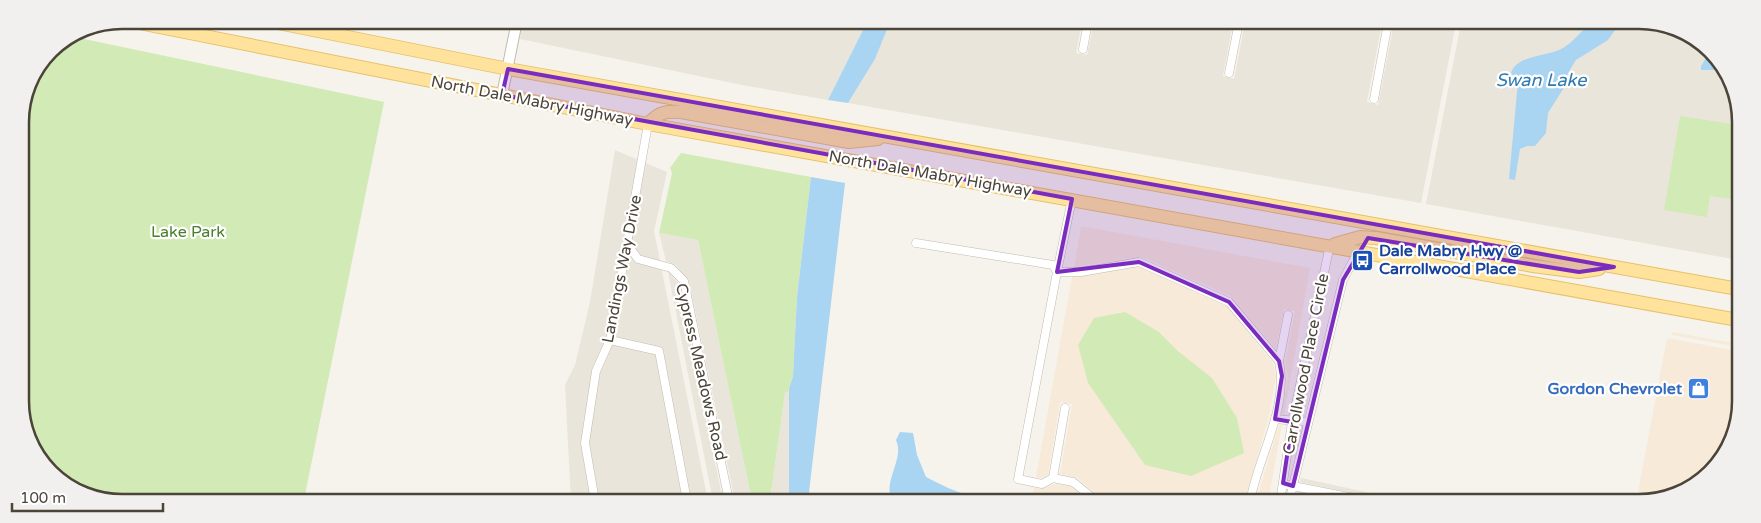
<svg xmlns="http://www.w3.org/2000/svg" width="1761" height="523" viewBox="0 0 1761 523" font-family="'Varela Round',sans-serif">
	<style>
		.residential { fill: #eae5da }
		.commercial { fill: #f7ead8; fill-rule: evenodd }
		.green { fill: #d2eab5 }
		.water { fill: #a9d4f2 }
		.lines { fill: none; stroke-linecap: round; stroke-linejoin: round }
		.minor-casing { stroke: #c2bbae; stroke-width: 9 }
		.tertiary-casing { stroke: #c2bbae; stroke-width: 12 }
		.primary-casing { stroke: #e6c16a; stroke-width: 14 }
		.minor { stroke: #fff; stroke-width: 8 }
		.tertiary { stroke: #fff; stroke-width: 10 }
		.primary { stroke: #ffe39c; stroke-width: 12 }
		.marked { fill: #7b2cbf; fill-opacity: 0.2; stroke: #7b2cbf; stroke-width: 4; stroke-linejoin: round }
		.labels { text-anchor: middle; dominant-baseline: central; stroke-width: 4.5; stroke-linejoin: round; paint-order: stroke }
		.street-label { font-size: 16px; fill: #4b4439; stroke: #fff }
		.park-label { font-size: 16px; fill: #4a7f2a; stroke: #fff }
		.transit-label { font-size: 16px; font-weight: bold; fill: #164399; stroke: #fff; text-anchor: start }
		.shop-label { font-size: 16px; font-weight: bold; fill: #366cbe; stroke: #fff; text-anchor: end }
		.water-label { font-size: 18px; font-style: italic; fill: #2e7ab2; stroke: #fff }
		.rim { fill: none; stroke: #4b4439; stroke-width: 2.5 }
	</style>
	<rect width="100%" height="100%" fill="#f6f3ec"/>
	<g class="residential">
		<polygon points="523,21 867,22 828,100 742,85 520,39"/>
		<polygon points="890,22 1082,22 1076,53 1087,55 1094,22 1233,22 1223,76 1234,79 1245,22 1382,23 1367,102 1378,105 1394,23 1456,23 1421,203 848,103 875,59"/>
		<polygon points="1461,23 1665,23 1716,54 1739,102 1738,260 1426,204"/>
		<polygon points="615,150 667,172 654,231 708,501 571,501 565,385 575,365 590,302"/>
		<polygon points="659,233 698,240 752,501 735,501 689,281 676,265 666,261"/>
		<polygon points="668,272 678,283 723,501 713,501"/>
		<polygon points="789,389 789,501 770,501 785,391 788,392"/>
		<polygon points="1301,478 1413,502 1295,502 1298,492 1345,502 1347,492 1300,482"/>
	</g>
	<g class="commercial">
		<polygon points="1081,226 1310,268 1284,415 1282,414 1288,377 1285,361 1295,311 1284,309 1276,349 1232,297 1142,257 1074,267"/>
		<path d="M1139,267L1226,306L1273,363L1276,376L1269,417L1244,502H1107L1077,478L1060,474L1072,404L1060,402L1048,475L1041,478L1036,477L1072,277ZM1094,318L1159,332L1179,352L1088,383L1078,345Z"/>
		<polygon points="1672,332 1738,344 1738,347 1672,335"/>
		<polygon points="1667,338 1738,351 1738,427 1701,482 1646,503 1636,503"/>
		<polygon points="1279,425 1282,425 1268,502 1256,502"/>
		<polygon points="1055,484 1070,486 1090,502 1059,502 1036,498 1035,502 1031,502 1034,488 1045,488"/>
	</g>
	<g class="green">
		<path d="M70,36L384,102L304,500H96L50,473L22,421L20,115C29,77 36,59 70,36Z"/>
		<polygon points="1680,116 1739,125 1739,200 1710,196 1707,217 1664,210"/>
		<polygon points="681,153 811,177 797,297 793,376 788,392 785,392 770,501 752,501 698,240 659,233 672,173 670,168"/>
		<polygon points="1125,312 1159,332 1179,352 1212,378 1237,418 1244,453 1191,476 1145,465 1088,383 1078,345 1094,318"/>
	</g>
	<g class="water">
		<polygon points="867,22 890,22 875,59 848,103 828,100"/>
		<path d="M1590,23H1620L1608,40L1576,60L1568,73L1565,86L1548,113L1546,133L1535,146H1527L1520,149L1515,180L1509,179L1518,81L1511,73C1517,54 1548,57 1563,48C1573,42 1582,31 1590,23Z"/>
		<polygon points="1710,51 1716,54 1719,65 1715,70 1701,70 1701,66"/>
		<polygon points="811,177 845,183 808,501 789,501 789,389 793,376 797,297"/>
		<path d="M900,432L913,433L917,455L926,477C960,495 979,501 1018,500L1017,501H899L890,494C887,476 904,457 896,440Z"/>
	</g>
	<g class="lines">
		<defs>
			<g id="minor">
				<polyline points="1083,49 1088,22"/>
				<polyline points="1229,73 1239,22"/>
				<polyline points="1374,99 1388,23"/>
				<polyline points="1072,199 1057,272 1081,272 1139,262 1229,302 1279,361 1288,315"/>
				<polyline points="916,243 1053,265 1057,272 1018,479 1042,484 1053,478"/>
				<polyline points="628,245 638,259 671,268 684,281 729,501"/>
				<polyline points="610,340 659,351 687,501"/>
				<polyline points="1065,408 1053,478 1073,482 1098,502"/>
				<polyline points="1275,419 1308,422"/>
				<polyline points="1288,485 1374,502"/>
				<polyline points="595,501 585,443 596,371 610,340 648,124"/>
				<path d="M1250,502C1258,456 1289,409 1279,361"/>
				<polyline points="1280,502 1292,422 1330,245"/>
				<polyline points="1289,502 1343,280 1359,250"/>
			</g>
			<polyline id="tertiary" points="502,95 517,21"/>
			<g id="primary">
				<polyline points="124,20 648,124 1738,320"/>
				<polyline points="263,20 508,69 1738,289"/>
				<path d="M648,124C659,112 665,111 681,112L849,142L878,139"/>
				<polyline points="1335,244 1360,237 1376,238 1533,266 1579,272 1599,269"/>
			</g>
		</defs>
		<use href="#minor" class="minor-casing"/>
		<use href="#tertiary" class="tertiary-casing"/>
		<use href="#primary" class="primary-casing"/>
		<use href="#minor" class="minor"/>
		<use href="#tertiary" class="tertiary"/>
		<use href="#primary" class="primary"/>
	</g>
	<path class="marked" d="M508,69L1614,267L1579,272L1368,238L1343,280L1293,486L1283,483L1292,422L1275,419L1282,376L1279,361L1229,302L1139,262L1057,272L1072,199L502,95Z"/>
	<defs>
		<symbol id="bus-square" viewBox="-11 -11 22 22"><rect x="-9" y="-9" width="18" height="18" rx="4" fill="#1a4fb4" stroke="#fff"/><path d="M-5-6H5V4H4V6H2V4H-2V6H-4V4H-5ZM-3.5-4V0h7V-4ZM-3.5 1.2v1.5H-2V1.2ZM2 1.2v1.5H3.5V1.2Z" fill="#fff"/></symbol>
		<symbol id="shop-square" viewBox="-11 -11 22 22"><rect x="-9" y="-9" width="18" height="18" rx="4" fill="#3f7fe0" stroke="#fff"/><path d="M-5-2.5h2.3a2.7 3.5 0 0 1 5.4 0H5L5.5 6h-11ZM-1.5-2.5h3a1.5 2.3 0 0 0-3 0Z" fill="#fff"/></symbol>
	</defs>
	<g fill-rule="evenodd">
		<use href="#bus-square" x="1350" y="248" width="25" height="25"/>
		<use href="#shop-square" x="1686" y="376" width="25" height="25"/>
	</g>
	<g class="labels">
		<g class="street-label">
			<text transform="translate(532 101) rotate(11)">North Dale Mabry Highway</text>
			<text transform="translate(930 174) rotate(10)">North Dale Mabry Highway</text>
			<text transform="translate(622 269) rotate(-79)">Landings Way Drive</text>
			<text transform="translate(1306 364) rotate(-79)">Carrollwood Place Circle</text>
			<text transform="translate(701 372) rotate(77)">Cypress Meadows Road</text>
		</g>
		<g class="park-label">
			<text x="188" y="232">Lake Park</text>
		</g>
		<g class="transit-label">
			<text x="1379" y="251">Dale Mabry Hwy @<tspan x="1379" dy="18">Carrollwood Place</tspan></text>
		</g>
		<g class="shop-label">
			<text x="1682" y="389">Gordon Chevrolet</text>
		</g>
		<g class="water-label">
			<text x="1541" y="80">Swan Lake</text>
		</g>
	</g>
	<path d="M0 0H1761V523H0ZM122 29H1639A93 93 0 0 1 1732 122V401A93 93 0 0 1 1639 494H122A93 93 0 0 1 29 401V122A93 93 0 0 1 122 29Z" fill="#f1f0ef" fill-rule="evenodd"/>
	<path class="rim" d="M122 29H1639A93 93 0 0 1 1732 122V401A93 93 0 0 1 1639 494H122A93 93 0 0 1 29 401V122A93 93 0 0 1 122 29Z"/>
	<path d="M12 503v8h151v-8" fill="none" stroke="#4b4439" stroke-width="2.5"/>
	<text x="20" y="503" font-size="15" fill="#4b4439" stroke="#ffffff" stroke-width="4" paint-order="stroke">100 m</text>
</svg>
